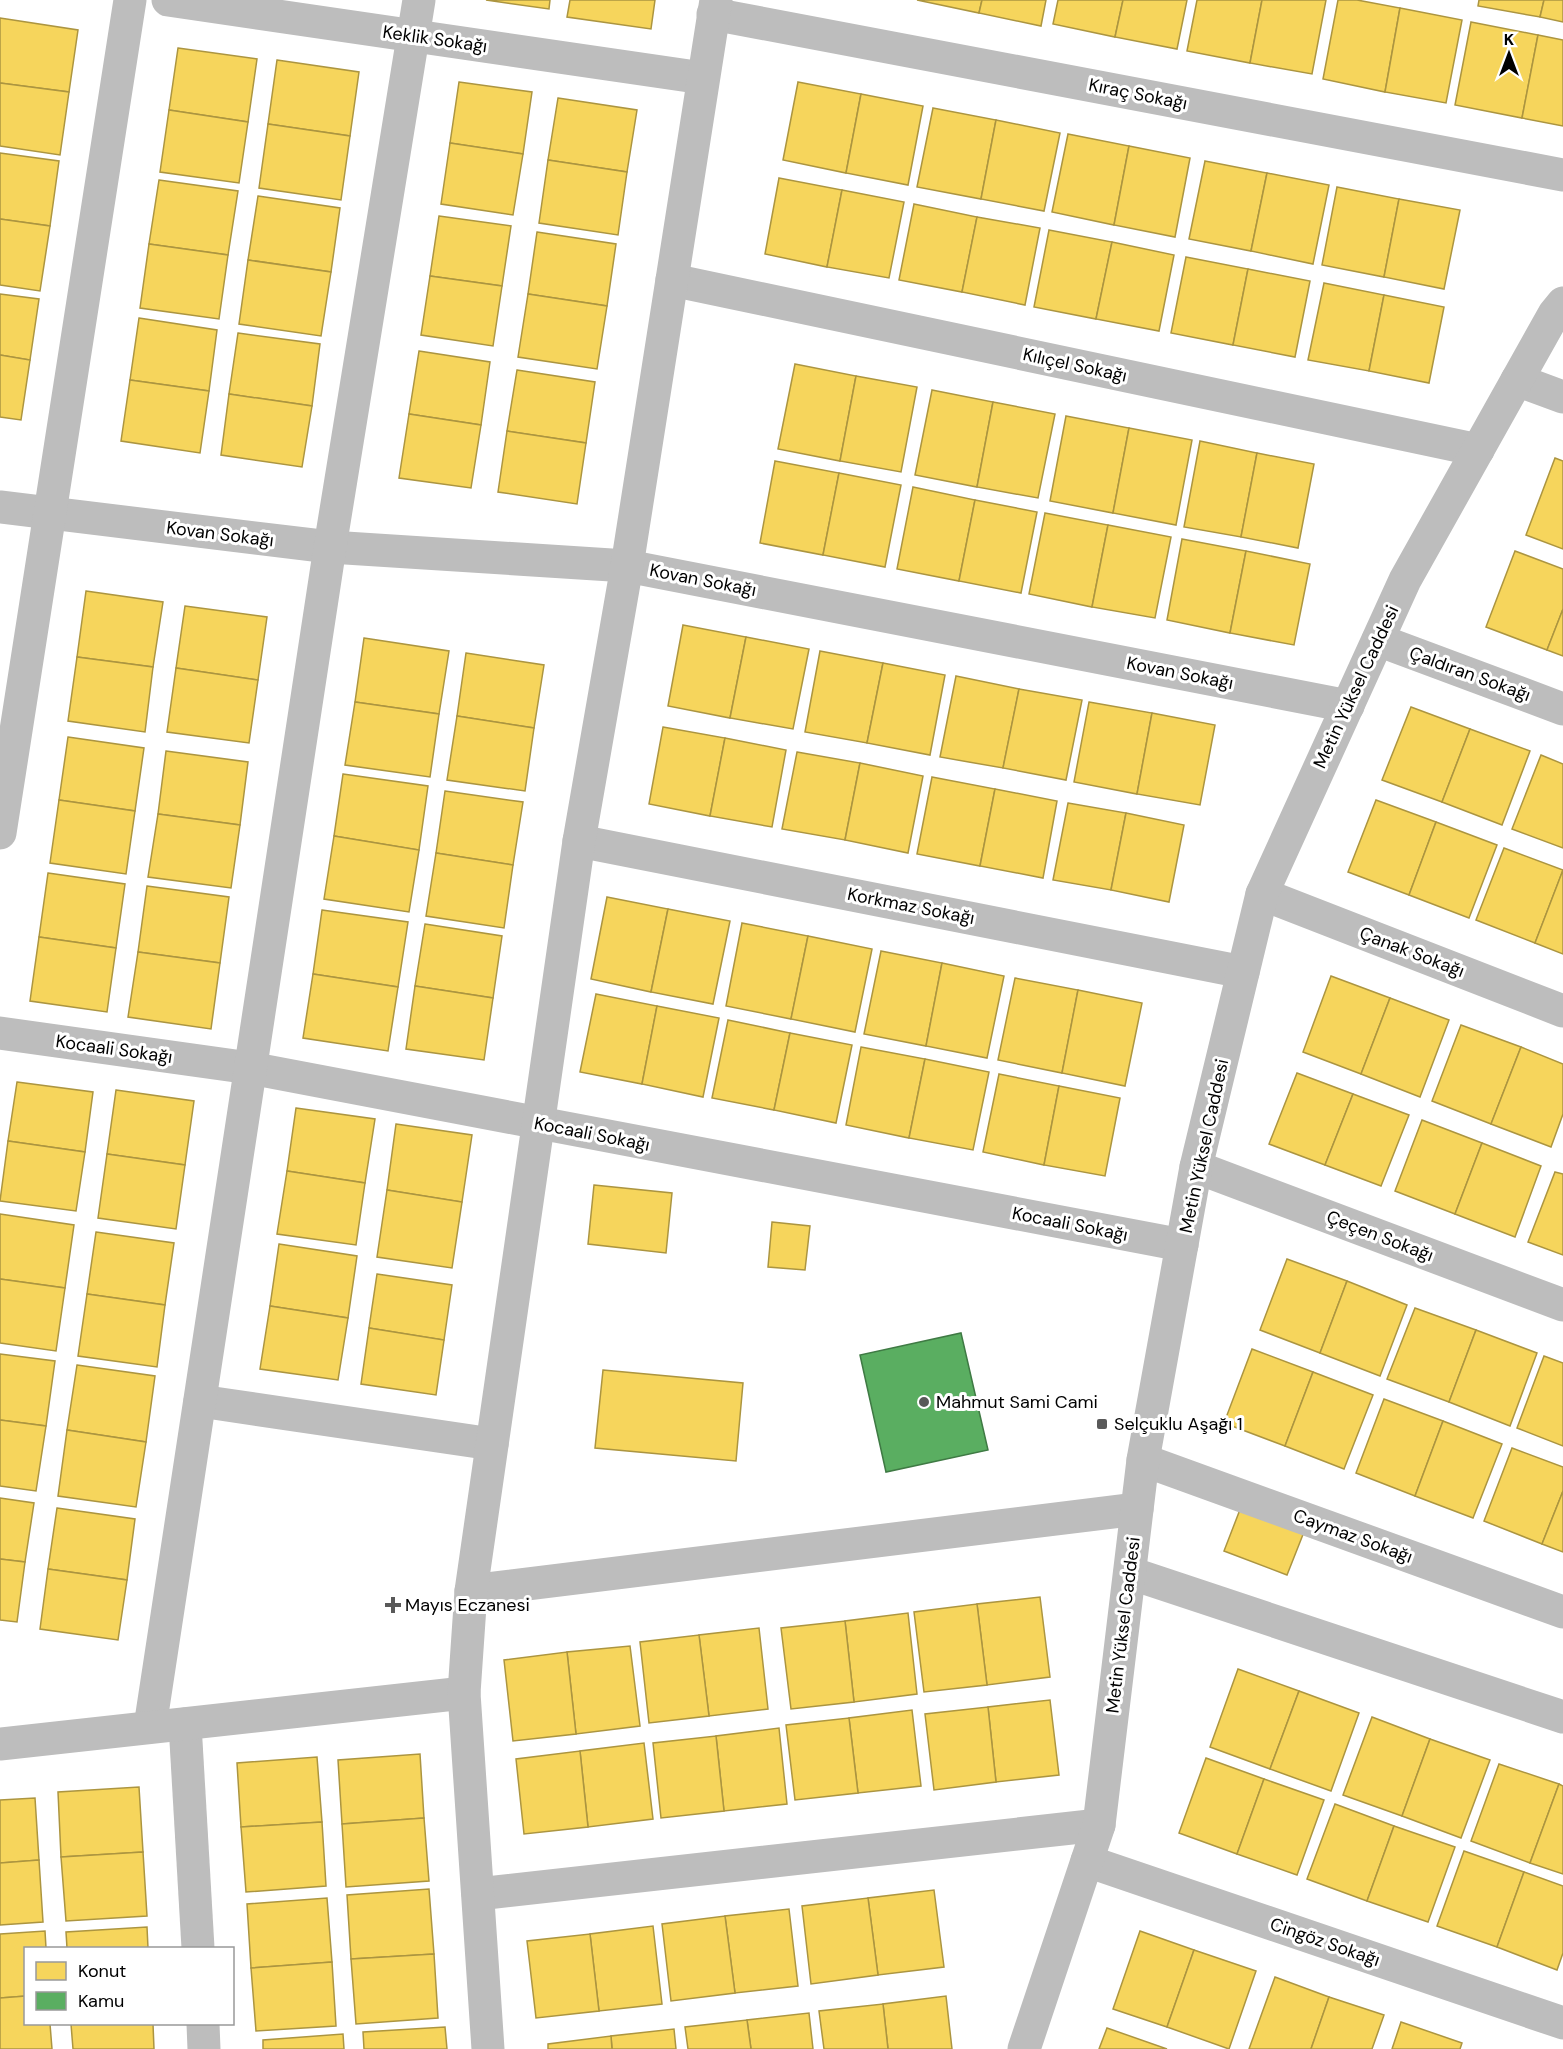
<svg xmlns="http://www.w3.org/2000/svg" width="1563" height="2049" viewBox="0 0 1563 2049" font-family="'DM Sans',sans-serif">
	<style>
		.homes { fill: #f6d55c; stroke: #ac9540; stroke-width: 1.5 }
		.public { fill: #5aae61; stroke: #3f7a44; stroke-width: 1.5 }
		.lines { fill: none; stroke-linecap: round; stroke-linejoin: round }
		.minor { stroke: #bdbdbd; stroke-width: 33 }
		.tertiary { stroke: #bdbdbd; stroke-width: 33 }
		.poi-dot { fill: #595959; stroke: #fff; stroke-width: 2 }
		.labels { text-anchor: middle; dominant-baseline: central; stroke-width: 6; stroke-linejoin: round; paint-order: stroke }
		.street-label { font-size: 18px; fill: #000; stroke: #fff }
		.poi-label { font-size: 18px; fill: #000; stroke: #fff; text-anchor: start }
	</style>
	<rect width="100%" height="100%" fill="#fff"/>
	<g class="homes">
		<polygon points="486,0 550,0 549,9"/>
		<polygon points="570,0 655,0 651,29 567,17"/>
		<polygon points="917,0 982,0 979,13"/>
		<polygon points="982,0 1046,0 1041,26 979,13"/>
		<polygon points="1058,0 1123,0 1115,37 1053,24"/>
		<polygon points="1123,0 1187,0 1177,49 1115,37"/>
		<polygon points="1197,0 1262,0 1250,63 1187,51"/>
		<polygon points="1262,0 1326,0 1312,74 1250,63"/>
		<polygon points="1338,0 1357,0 1400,8 1385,92 1323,79"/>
		<polygon points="1479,0 1544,0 1540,17 1478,6"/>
		<polygon points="1544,0 1563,0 1563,22 1540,17"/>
		<polygon points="1400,8 1462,20 1446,103 1385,92"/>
		<polygon points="0,18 78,30 69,92 0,83"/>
		<polygon points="1471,22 1538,35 1522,118 1455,105"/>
		<polygon points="1538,35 1563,40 1563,126 1522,118"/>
		<polygon points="178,48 257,59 248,122 169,110"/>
		<polygon points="277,60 359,72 350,136 268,124"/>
		<polygon points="459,82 532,92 523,154 450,143"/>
		<polygon points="798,82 861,94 846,173 783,160"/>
		<polygon points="0,83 69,92 60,155 0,146"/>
		<polygon points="861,94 923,106 908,185 846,173"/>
		<polygon points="558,98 637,110 627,172 548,160"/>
		<polygon points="933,108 996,120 981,199 917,187"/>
		<polygon points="169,110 248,122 239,183 160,172"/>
		<polygon points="996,120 1060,133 1044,211 981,199"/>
		<polygon points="268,124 350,136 341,200 259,188"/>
		<polygon points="1068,134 1129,146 1114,225 1052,212"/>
		<polygon points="450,143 523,154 513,215 441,204"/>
		<polygon points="1129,146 1190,158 1175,237 1114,225"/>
		<polygon points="0,153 59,161 50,226 0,219"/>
		<polygon points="548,160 627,172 618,235 539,223"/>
		<polygon points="1205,161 1267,173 1251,251 1189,239"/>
		<polygon points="1267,173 1329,185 1313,264 1251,251"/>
		<polygon points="779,178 842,190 827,267 765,254"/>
		<polygon points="159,180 238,191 228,255 149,244"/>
		<polygon points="1337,187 1399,199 1384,277 1322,265"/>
		<polygon points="842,190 904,202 889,278 827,267"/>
		<polygon points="258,196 340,208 331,272 248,260"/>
		<polygon points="1399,199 1460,210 1444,289 1384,277"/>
		<polygon points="914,204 977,217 962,292 899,280"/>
		<polygon points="439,216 511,226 502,286 430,276"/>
		<polygon points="977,217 1040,228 1025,305 962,292"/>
		<polygon points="0,219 50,226 40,291 0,285"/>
		<polygon points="1049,230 1112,242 1096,319 1034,307"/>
		<polygon points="537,232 616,244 607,306 528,294"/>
		<polygon points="1112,242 1174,255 1159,331 1096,319"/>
		<polygon points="149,244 228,255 219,319 140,308"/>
		<polygon points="1186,257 1248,269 1233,345 1171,333"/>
		<polygon points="248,260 331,272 321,336 239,324"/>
		<polygon points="1248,269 1310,281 1295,357 1233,345"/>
		<polygon points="430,276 502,286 493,346 421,335"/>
		<polygon points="1324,283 1384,295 1369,371 1308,360"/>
		<polygon points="0,294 39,299 30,360 0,355"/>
		<polygon points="528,294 607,306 597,369 518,357"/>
		<polygon points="1384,295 1444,307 1429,383 1369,371"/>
		<polygon points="139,318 217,330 209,391 130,380"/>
		<polygon points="238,333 320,344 312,406 229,394"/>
		<polygon points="419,351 490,362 481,425 409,414"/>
		<polygon points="0,355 30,360 21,420 0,417"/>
		<polygon points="795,364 856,376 840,461 778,449"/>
		<polygon points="517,370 595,382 586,443 507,431"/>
		<polygon points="856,376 917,387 901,472 840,461"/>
		<polygon points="130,380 209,391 200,453 121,441"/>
		<polygon points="932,390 993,402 977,487 915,475"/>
		<polygon points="229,394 312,406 302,467 221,455"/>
		<polygon points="993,402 1055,414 1038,498 977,487"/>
		<polygon points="409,414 481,425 471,488 399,478"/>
		<polygon points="1066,416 1129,428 1113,513 1050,501"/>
		<polygon points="1129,428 1192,440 1176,525 1113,513"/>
		<polygon points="507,431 586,443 577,504 498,492"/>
		<polygon points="1200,441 1257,453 1241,537 1184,527"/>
		<polygon points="1257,453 1314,464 1298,548 1241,537"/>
		<polygon points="1555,458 1563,461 1563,549 1526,535"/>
		<polygon points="775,461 839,473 823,555 760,543"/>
		<polygon points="839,473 901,485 885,567 823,555"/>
		<polygon points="913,487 975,500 959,581 897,569"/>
		<polygon points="975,500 1037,512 1021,593 959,581"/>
		<polygon points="1045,513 1108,525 1092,607 1029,594"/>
		<polygon points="1108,525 1171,537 1155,618 1092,607"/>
		<polygon points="1182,539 1246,551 1230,633 1167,620"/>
		<polygon points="1246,551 1310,564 1294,645 1230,633"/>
		<polygon points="1515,551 1563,569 1563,609 1547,650 1486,627"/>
		<polygon points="86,591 163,602 153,667 77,657"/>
		<polygon points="185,606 267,617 258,680 176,668"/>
		<polygon points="1563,609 1563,656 1547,650"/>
		<polygon points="683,625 746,637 730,718 668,706"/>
		<polygon points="746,637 809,649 793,729 730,718"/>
		<polygon points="364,638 449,651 439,714 355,702"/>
		<polygon points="820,651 883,663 867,743 805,732"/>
		<polygon points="466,653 544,665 534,728 457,716"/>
		<polygon points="77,657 153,667 145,732 68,721"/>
		<polygon points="883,663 945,675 930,755 867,743"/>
		<polygon points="176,668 258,680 249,743 167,732"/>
		<polygon points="956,676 1019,689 1003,768 940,757"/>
		<polygon points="1019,689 1082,700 1066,780 1003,768"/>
		<polygon points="355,702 439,714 430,777 345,765"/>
		<polygon points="1089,702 1152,713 1137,794 1074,782"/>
		<polygon points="1411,707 1470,729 1442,802 1382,780"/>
		<polygon points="1152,713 1215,725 1200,805 1137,794"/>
		<polygon points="457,716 534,728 525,791 447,780"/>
		<polygon points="663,727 725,738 710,816 649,804"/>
		<polygon points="1470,729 1530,751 1502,825 1442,802"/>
		<polygon points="68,737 144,748 135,811 59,800"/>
		<polygon points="725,738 786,750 772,827 710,816"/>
		<polygon points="166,751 248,762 240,825 158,814"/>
		<polygon points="797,752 860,763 845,840 782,829"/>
		<polygon points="1541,755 1563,764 1563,848 1512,829"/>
		<polygon points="860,763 923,776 908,853 845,840"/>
		<polygon points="343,774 428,786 419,850 334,836"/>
		<polygon points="932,777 995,789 980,866 917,854"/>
		<polygon points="995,789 1057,801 1043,878 980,866"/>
		<polygon points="445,791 523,802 513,865 436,853"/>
		<polygon points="59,800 135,811 126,874 50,863"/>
		<polygon points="1376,800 1436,822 1409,895 1348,872"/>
		<polygon points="1068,803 1126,813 1111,890 1053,880"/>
		<polygon points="1126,813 1184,825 1169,902 1111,890"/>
		<polygon points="158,814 240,825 231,888 148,877"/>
		<polygon points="1436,822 1497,845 1469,918 1409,895"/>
		<polygon points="334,836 419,850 409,912 324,899"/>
		<polygon points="1504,848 1563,870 1535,943 1476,920"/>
		<polygon points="436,853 513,865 504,928 426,916"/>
		<polygon points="1563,870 1563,954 1535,943"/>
		<polygon points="48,873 125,884 116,948 39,937"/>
		<polygon points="147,886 229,897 220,963 138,952"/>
		<polygon points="607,897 668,909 651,992 591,979"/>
		<polygon points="668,909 730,921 713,1004 651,992"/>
		<polygon points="322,910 408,922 398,987 313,974"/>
		<polygon points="742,923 808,936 791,1019 726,1006"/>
		<polygon points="425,924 502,936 493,998 415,986"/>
		<polygon points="808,936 872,949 855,1032 791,1019"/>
		<polygon points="39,937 116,948 107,1012 30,1001"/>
		<polygon points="881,951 942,963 926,1046 864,1034"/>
		<polygon points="138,952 220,963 211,1029 128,1017"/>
		<polygon points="942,963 1004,976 987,1058 926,1046"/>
		<polygon points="313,974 398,987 388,1051 303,1038"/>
		<polygon points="1331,976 1390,998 1361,1074 1303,1052"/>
		<polygon points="1015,978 1078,990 1062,1073 998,1060"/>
		<polygon points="415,986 493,998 484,1060 406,1049"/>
		<polygon points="1078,990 1142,1003 1125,1086 1062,1073"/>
		<polygon points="596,994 657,1006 642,1084 580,1072"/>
		<polygon points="1390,998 1449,1020 1420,1097 1361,1074"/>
		<polygon points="657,1006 719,1018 703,1097 642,1084"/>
		<polygon points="728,1020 790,1033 774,1110 712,1098"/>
		<polygon points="1461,1025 1521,1047 1491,1124 1432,1101"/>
		<polygon points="790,1033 852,1045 836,1123 774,1110"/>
		<polygon points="861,1047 925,1059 909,1138 846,1125"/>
		<polygon points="1521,1047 1563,1064 1563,1114 1551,1147 1491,1124"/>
		<polygon points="925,1059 989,1072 973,1150 909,1138"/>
		<polygon points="1297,1073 1353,1094 1325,1165 1269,1144"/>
		<polygon points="999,1074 1059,1086 1044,1165 983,1152"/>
		<polygon points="17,1082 93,1092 85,1152 8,1141"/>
		<polygon points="1059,1086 1120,1098 1105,1176 1044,1165"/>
		<polygon points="116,1090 194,1101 185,1165 107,1154"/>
		<polygon points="1353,1094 1409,1115 1381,1186 1325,1165"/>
		<polygon points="296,1108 375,1119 365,1183 287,1171"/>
		<polygon points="1422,1120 1482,1143 1455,1214 1395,1191"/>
		<polygon points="396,1124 472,1135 462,1202 387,1190"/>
		<polygon points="8,1141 85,1152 76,1211 0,1201"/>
		<polygon points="1482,1143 1541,1166 1515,1237 1455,1214"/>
		<polygon points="107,1154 185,1165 176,1229 98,1218"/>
		<polygon points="287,1171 365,1183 356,1245 277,1234"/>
		<polygon points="1555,1172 1563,1174 1563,1255 1528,1242"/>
		<polygon points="594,1185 672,1193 666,1253 588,1244"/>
		<polygon points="387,1190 462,1202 452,1268 377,1257"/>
		<polygon points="0,1214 74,1225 65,1288 0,1279"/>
		<polygon points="772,1222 810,1226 805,1270 768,1267"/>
		<polygon points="96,1232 174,1243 165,1305 87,1294"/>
		<polygon points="279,1244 357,1256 348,1318 270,1306"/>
		<polygon points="1287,1259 1347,1281 1320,1353 1260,1330"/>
		<polygon points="377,1274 452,1285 444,1340 369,1328"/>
		<polygon points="0,1279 65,1288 56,1351 0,1343"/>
		<polygon points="1347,1281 1407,1305 1380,1376 1320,1353"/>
		<polygon points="87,1294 165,1305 157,1367 78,1356"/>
		<polygon points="270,1306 348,1318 338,1380 260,1369"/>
		<polygon points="1415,1308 1476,1330 1449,1402 1387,1379"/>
		<polygon points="369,1328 444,1340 436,1395 361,1384"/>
		<polygon points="1476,1330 1537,1353 1510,1426 1449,1402"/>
		<polygon points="1252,1349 1313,1372 1285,1446 1224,1423"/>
		<polygon points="0,1354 55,1361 46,1426 0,1420"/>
		<polygon points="1544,1356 1563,1363 1563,1446 1517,1428"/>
		<polygon points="77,1365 155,1376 146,1442 67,1430"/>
		<polygon points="603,1370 743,1383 736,1461 595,1448"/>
		<polygon points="1313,1372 1373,1395 1344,1469 1285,1446"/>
		<polygon points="1384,1399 1443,1421 1415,1496 1356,1473"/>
		<polygon points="0,1420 46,1426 36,1491 0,1486"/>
		<polygon points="1443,1421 1502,1444 1473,1518 1415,1496"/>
		<polygon points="67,1430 146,1442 136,1507 58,1496"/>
		<polygon points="1512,1448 1563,1467 1563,1491 1542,1544 1484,1521"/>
		<polygon points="1563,1491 1563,1552 1542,1544"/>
		<polygon points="0,1498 34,1503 25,1562 0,1559"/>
		<polygon points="1241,1507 1304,1532 1287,1575 1224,1551"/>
		<polygon points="57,1508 135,1519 127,1580 48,1569"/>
		<polygon points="0,1559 25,1562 17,1622 0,1620"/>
		<polygon points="48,1569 127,1580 118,1640 40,1629"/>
		<polygon points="1040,1597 1050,1677 987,1685 977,1604"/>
		<polygon points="977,1604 987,1685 924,1692 914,1612"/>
		<polygon points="908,1613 917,1694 854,1702 845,1621"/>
		<polygon points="845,1621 854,1702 791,1709 781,1628"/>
		<polygon points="759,1628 768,1709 709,1716 699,1635"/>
		<polygon points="699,1635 709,1716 649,1723 640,1642"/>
		<polygon points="630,1646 640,1726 576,1734 567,1652"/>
		<polygon points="567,1652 576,1734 513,1741 504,1660"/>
		<polygon points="1238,1669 1299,1691 1270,1769 1210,1747"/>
		<polygon points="1299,1691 1359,1713 1331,1791 1270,1769"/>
		<polygon points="1050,1700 1059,1775 996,1782 988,1707"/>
		<polygon points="988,1707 996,1782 934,1790 925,1714"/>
		<polygon points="912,1710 921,1786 858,1793 849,1718"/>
		<polygon points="1372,1717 1430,1739 1402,1816 1343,1795"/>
		<polygon points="849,1718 858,1793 795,1800 786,1725"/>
		<polygon points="779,1728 787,1804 724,1811 716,1736"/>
		<polygon points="716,1736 724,1811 661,1818 653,1743"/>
		<polygon points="1430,1739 1490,1760 1461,1838 1402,1816"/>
		<polygon points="644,1743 653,1819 588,1827 580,1751"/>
		<polygon points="580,1751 588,1827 524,1834 516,1759"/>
		<polygon points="420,1754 424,1818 342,1824 338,1760"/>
		<polygon points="317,1757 322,1822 241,1827 237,1763"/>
		<polygon points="1206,1758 1264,1779 1237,1854 1179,1833"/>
		<polygon points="1499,1764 1559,1784 1530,1863 1471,1841"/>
		<polygon points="1264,1779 1324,1800 1297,1875 1237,1854"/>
		<polygon points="1559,1784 1563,1786 1563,1874 1530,1863"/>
		<polygon points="139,1787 143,1852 61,1857 58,1792"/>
		<polygon points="35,1798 39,1860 0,1863 0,1800"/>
		<polygon points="1335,1804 1394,1826 1367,1901 1307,1879"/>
		<polygon points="424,1818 429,1881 346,1887 342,1824"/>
		<polygon points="322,1822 326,1886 246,1892 241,1827"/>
		<polygon points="1394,1826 1455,1847 1428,1922 1367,1901"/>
		<polygon points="1464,1851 1524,1872 1497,1947 1437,1926"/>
		<polygon points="143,1852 147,1916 66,1921 61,1857"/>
		<polygon points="39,1860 43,1922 0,1925 0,1863"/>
		<polygon points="1524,1872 1563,1886 1563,1953 1557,1970 1497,1947"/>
		<polygon points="429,1889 434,1954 351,1959 347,1895"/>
		<polygon points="934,1890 944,1967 878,1975 868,1898"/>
		<polygon points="327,1898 332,1962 251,1968 247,1904"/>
		<polygon points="868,1898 878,1975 811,1984 802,1906"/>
		<polygon points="789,1909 798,1986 735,1993 725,1916"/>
		<polygon points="725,1916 735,1993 671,2001 662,1924"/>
		<polygon points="653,1926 662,2004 599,2011 590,1934"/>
		<polygon points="147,1927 148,1948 67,1948 66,1932"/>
		<polygon points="45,1931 46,1948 26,1948 26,1996 0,1998 0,1934"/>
		<polygon points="1140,1931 1194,1950 1167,2027 1113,2009"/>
		<polygon points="590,1934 599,2011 536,2018 527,1941"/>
		<polygon points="1194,1950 1256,1971 1229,2049 1167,2027"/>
		<polygon points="434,1954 438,2018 356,2024 351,1959"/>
		<polygon points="332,1962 336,2026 256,2031 251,1968"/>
		<polygon points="1275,1977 1329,1997 1311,2049 1249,2049"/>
		<polygon points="26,1996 26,2024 50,2024 52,2049 0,2049 0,1998"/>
		<polygon points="946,1996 952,2049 888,2049 883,2004"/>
		<polygon points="1329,1997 1384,2015 1372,2049 1311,2049"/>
		<polygon points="883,2004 888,2049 824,2049 819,2011"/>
		<polygon points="809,2013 813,2049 751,2049 747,2020"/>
		<polygon points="747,2020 751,2049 688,2049 685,2027"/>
		<polygon points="1401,2022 1462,2043 1460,2049 1392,2049"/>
		<polygon points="71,2024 153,2024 154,2049 73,2049"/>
		<polygon points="445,2027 447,2049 364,2049 363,2032"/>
		<polygon points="1107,2028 1167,2049 1099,2049"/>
		<polygon points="674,2029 676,2049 612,2049 611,2036"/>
		<polygon points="343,2034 344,2049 263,2049 263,2040"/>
		<polygon points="611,2036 612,2049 548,2049 548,2044"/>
	</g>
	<polygon class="public" points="961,1333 988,1450 886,1472 860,1355"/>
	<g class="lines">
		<g class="minor">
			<polyline points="168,0 703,78"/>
			<polyline points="713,14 1563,175"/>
			<polyline points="672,280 1478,450"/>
			<polyline points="1517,380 1563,397"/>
			<polyline points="0,507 330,547 627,566 1348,706"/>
			<polyline points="1378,640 1563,709"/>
			<polyline points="0,833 130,0"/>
			<polyline points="579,841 1243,972"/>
			<polyline points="1262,894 1563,1011"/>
			<polyline points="0,1033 250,1068 1182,1245"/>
			<polyline points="1196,1167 1563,1305"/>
			<polyline points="200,1401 492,1444"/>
			<polyline points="1143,1460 1563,1612"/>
			<polyline points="1130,1573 1563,1717"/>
			<polyline points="471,1591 1137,1509"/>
			<polyline points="185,1724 198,1948"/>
			<polyline points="150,1727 330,547 419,0"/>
			<polyline points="0,1744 464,1693"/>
			<polyline points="1087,1861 1563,2023"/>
			<polyline points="478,1894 1099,1825"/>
			<polyline points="203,2024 204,2049"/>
			<polyline points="488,2049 464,1693 471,1591 579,841 627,566 716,0"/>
		</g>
		<polyline class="tertiary" points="1024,2049 1099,1825 1143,1460 1196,1167 1262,894 1405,580 1554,314 1563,303"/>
	</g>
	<g class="poi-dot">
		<circle cx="924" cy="1402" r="6"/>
		<rect x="1096" y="1418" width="12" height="12" rx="3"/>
		<path d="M390 1596h6v6h6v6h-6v6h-6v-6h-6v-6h6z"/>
	</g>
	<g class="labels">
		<g class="street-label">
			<text transform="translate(435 39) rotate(8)">Keklik Sokağı</text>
			<text transform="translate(1138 94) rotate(11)">Kıraç Sokağı</text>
			<text transform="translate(1075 365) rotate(12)">Kılıçel Sokağı</text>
			<text transform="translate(220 534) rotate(7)">Kovan Sokağı</text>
			<text transform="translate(703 580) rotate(11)">Kovan Sokağı</text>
			<text transform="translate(1180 673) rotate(11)">Kovan Sokağı</text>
			<text transform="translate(1470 674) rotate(20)">Çaldıran Sokağı</text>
			<text transform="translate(1356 687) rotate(-65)">Metin Yüksel Caddesi</text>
			<text transform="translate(911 906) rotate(11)">Korkmaz Sokağı</text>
			<text transform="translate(1412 952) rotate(21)">Çanak Sokağı</text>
			<text transform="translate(114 1049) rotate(8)">Kocaali Sokağı</text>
			<text transform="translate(592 1134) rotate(11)">Kocaali Sokağı</text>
			<text transform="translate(1204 1146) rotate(-78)">Metin Yüksel Caddesi</text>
			<text transform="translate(1070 1224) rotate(11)">Kocaali Sokağı</text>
			<text transform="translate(1380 1236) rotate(21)">Çeçen Sokağı</text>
			<text transform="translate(1353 1536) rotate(20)">Caymaz Sokağı</text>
			<text transform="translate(1123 1625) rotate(-83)">Metin Yüksel Caddesi</text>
			<text transform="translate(1325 1942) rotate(19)">Cingöz Sokağı</text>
		</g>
		<g class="poi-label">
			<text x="936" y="1402">Mahmut Sami Cami</text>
			<text x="1114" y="1424">Selçuklu Aşağı 1</text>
			<text x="405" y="1605">Mayıs Eczanesi</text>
		</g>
	</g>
	<rect x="24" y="1947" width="210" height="78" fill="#ffffff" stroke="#999999" stroke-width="1.5"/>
	<rect x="36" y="1962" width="30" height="18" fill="#f6d55c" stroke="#999999" stroke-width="1.5"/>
	<text x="78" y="1977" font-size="18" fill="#000000">Konut</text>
	<rect x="36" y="1992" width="30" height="18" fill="#5aae61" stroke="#999999" stroke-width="1.5"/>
	<text x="78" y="2007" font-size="18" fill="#000000">Kamu</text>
	<g transform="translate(1509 54)" stroke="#ffffff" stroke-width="4.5" paint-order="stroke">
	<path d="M0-4.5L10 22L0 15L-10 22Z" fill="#000000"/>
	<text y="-9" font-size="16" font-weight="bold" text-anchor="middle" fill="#000000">K</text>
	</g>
</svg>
